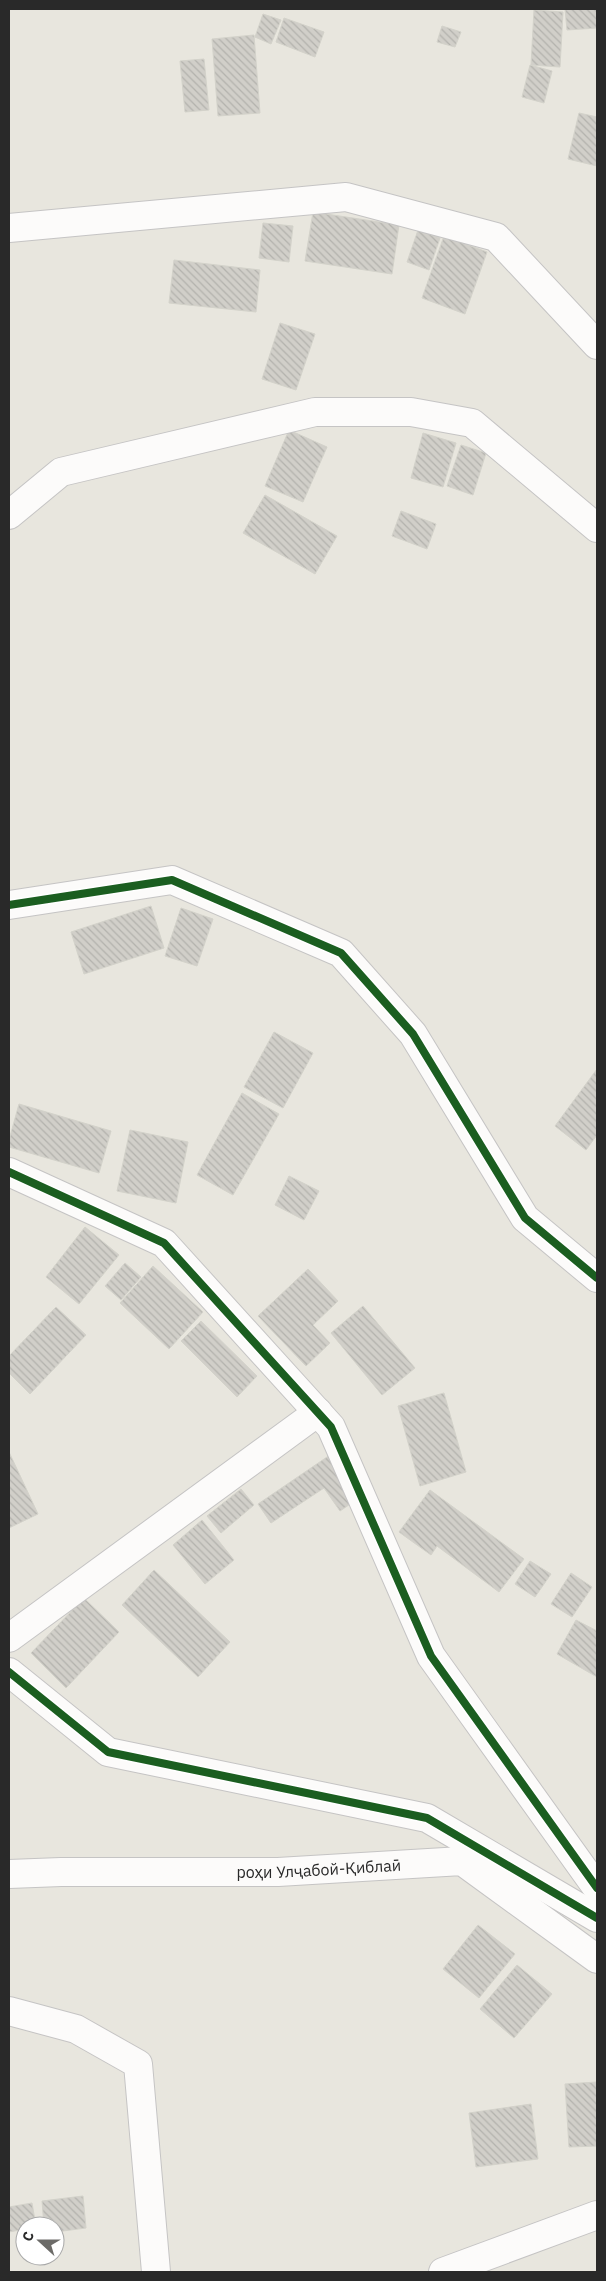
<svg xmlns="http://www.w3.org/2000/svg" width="606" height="2281" viewBox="0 0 606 2281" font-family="'IBM Plex Sans',sans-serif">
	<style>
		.building { fill: url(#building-back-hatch); stroke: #d3d2ca }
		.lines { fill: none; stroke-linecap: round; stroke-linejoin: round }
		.minor-casing { stroke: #c5c4c4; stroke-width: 30 }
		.tertiary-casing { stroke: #c5c4c4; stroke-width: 30 }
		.minor { stroke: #fcfbfa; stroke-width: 28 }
		.tertiary { stroke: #fcfbfa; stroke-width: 28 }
		.cycleway-casing { stroke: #fff; stroke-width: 11 }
		.cycleway { stroke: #1b5e20; stroke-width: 8 }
		.labels { text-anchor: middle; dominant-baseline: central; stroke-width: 4; stroke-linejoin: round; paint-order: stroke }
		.street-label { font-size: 16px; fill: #292929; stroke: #fff }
	</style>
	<defs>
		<pattern id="building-back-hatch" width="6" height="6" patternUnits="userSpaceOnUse" patternTransform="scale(1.25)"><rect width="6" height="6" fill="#d1cfc9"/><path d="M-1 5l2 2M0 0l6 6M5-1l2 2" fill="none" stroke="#b3b2ad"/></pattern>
	</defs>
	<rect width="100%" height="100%" fill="#e8e6de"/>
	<g class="building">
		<polygon points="565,9 597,9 597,28 567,30"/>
		<polygon points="534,10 563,12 560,67 531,65"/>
		<polygon points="263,14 281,20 271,44 255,37"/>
		<polygon points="284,18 324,32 315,57 276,42"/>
		<polygon points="442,26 461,32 455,47 437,42"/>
		<polygon points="254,35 260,113 218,116 212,39"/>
		<polygon points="204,59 209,110 185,112 180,61"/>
		<polygon points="530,65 552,71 544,103 522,97"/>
		<polygon points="579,113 597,117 597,166 568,159"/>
		<polygon points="313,212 399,225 392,274 305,261"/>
		<polygon points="263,223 293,226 289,262 259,258"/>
		<polygon points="418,230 440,238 429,270 407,262"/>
		<polygon points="444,236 487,252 465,314 422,298"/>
		<polygon points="174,260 260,270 256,312 169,303"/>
		<polygon points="280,323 315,334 296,390 262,379"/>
		<polygon points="289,430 327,447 303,502 265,486"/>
		<polygon points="423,433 456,443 443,487 411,478"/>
		<polygon points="461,445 486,453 473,495 447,486"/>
		<polygon points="265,495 337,536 315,574 243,533"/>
		<polygon points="401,511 436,524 427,549 392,536"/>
		<polygon points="151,906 164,948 84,974 71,932"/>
		<polygon points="181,908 213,919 197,966 165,956"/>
		<polygon points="274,1032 313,1053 283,1108 244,1087"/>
		<polygon points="597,1069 597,1135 586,1150 555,1126"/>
		<polygon points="242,1093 279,1114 233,1195 197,1175"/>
		<polygon points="19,1104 111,1131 99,1173 9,1147 9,1140"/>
		<polygon points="130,1130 188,1142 176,1203 117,1191"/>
		<polygon points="289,1176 319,1191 304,1220 275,1205"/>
		<polygon points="85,1227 119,1255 79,1304 46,1277"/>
		<polygon points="125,1263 141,1277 121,1300 105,1286"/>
		<polygon points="153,1266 203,1312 169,1349 120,1303"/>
		<polygon points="308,1269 338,1301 313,1325 330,1343 306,1366 258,1316"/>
		<polygon points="363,1306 415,1368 382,1395 331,1333"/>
		<polygon points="56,1307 86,1335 30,1394 9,1373 9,1356"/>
		<polygon points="201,1321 257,1376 237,1397 181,1341"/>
		<polygon points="444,1393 466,1472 420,1486 398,1406"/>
		<polygon points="9,1452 38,1514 9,1528"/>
		<polygon points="330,1455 359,1498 340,1511 324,1488 271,1523 258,1504"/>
		<polygon points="241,1489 254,1505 221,1533 207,1516"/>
		<polygon points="430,1490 524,1559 499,1592 437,1546 431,1555 399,1532"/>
		<polygon points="202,1520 234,1560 205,1584 173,1545"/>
		<polygon points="530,1561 551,1574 535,1597 515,1584"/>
		<polygon points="154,1570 230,1642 198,1677 122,1605"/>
		<polygon points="571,1573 592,1587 572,1617 551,1604"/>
		<polygon points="84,1598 119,1632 66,1688 31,1653"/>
		<polygon points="576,1620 597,1631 597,1677 557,1654"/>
		<polygon points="478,1925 515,1954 479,1998 443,1969"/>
		<polygon points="517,1965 552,1994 514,2038 480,2009"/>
		<polygon points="597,2082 597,2146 569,2147 565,2084"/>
		<polygon points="531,2104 538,2159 476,2167 469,2113"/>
		<polygon points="83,2196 86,2228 55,2232 55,2226 44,2226 42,2201"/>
		<polygon points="32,2203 36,2226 25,2226 25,2229 9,2232 9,2207"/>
	</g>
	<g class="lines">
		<defs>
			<g id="minor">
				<polyline points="9,228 346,197 496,237 597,345"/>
				<polyline points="9,515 61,472 315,412 411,412 472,423 597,528"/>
				<polyline points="9,905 172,880 341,953 413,1034 525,1218 597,1278"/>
				<polyline points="9,1172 164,1243 331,1427 431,1656 597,1888"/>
				<polyline points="9,1638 318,1412"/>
				<polyline points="9,1672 108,1752 427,1818 597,1918"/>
				<polyline points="9,2011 76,2029 138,2064 156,2272"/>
				<polyline points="443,2272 597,2215"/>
			</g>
			<g id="tertiary">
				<path id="s1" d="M9,1874L61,1872H278L462,1861L597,1959"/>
			</g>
		</defs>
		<use href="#minor" class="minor-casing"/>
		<use href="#tertiary" class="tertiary-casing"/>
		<use href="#minor" class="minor"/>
		<use href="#tertiary" class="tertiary"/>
		<defs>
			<g id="cycleway">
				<polyline points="9,905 172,880 341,953 413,1034 525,1218 597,1278"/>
				<polyline points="9,1172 164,1243 331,1427 431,1656 597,1888"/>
				<polyline points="9,1672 108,1752 427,1818 597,1918"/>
			</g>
		</defs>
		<use href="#cycleway" class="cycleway-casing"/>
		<use href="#cycleway" class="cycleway"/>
	</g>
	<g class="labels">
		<g class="street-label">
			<text stroke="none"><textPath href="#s1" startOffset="310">роҳи Улҷабой-Қиблаӣ</textPath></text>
		</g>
	</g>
	<rect width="606" height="2281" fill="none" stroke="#292929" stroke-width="20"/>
	<g transform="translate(40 2241) rotate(291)"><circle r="24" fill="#ffffff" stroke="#a9a9a9"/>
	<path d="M0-4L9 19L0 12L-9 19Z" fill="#6c6b68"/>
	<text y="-8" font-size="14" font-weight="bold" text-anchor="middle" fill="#292929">С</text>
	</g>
</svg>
